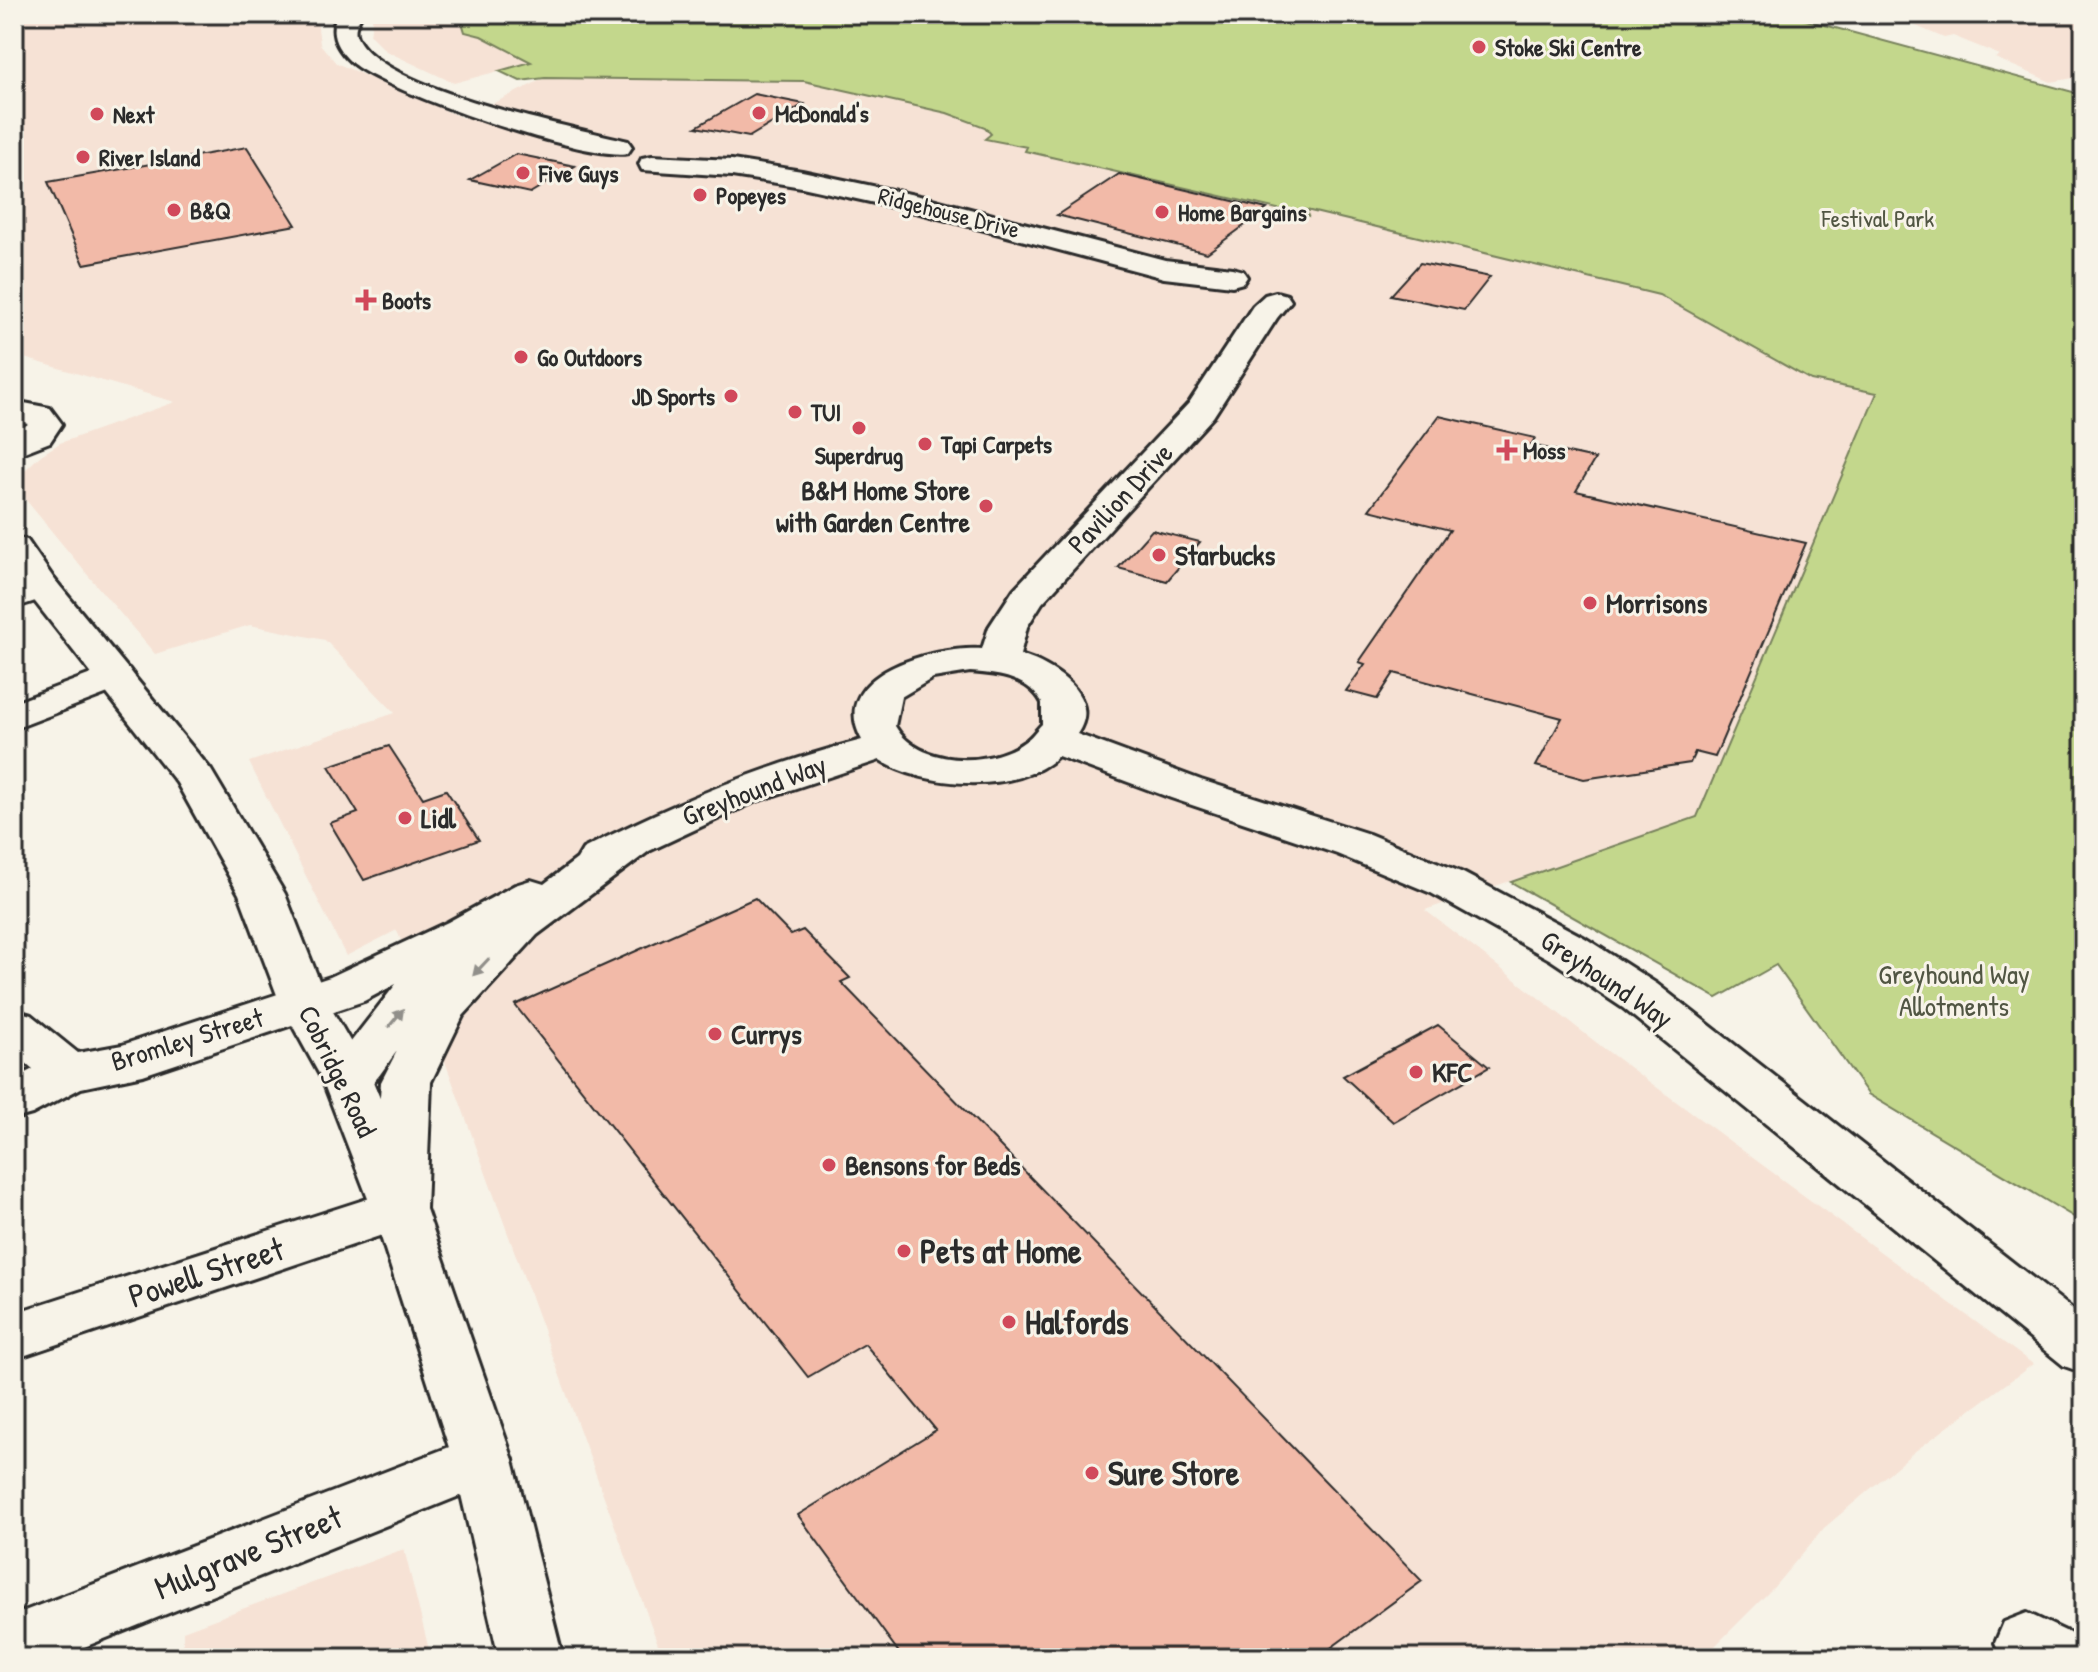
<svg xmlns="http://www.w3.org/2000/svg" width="2098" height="1672" viewBox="0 0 2098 1672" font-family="'Patrick Hand',sans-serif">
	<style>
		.built { fill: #f6e2d5 }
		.green { fill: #c3d78c; stroke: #77815c; stroke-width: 2 }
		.building { fill: #f2baa8; stroke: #2b2b2b; stroke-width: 2 }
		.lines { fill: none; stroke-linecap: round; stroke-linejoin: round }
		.minor-casing { stroke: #2b2b2b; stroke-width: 6 }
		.highway-casing { stroke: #2b2b2b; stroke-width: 6 }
		.minor { fill: #f7f3e8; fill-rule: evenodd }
		.highway { fill: #f7f3e8; fill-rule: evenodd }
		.oneway { fill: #918f8a }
		.poi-dot { fill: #d1495b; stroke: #f7f3e8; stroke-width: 3 }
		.labels { text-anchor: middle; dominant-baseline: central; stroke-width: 6; stroke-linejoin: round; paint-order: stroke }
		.far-poi-label { font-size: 24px; font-weight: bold; fill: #2b2b2b; stroke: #f7f3e8; text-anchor: start }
		.far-street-label { font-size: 24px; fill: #2b2b2b; stroke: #f7f3e8 }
		.far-park-label { font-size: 24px; fill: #515643; stroke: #f7f3e8 }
		.poi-label { font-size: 28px; font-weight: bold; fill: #2b2b2b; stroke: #f7f3e8; text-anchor: start }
		.street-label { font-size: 28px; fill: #2b2b2b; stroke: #f7f3e8 }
		.park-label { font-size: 28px; fill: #515643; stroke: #f7f3e8 }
		.near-poi-label { font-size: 34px; font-weight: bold; fill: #2b2b2b; stroke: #f7f3e8; text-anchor: start }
		.near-street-label { font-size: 34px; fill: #2b2b2b; stroke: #f7f3e8 }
	</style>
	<rect width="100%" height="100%" fill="#f7f3e8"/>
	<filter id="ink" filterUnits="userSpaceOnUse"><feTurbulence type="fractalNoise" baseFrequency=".0125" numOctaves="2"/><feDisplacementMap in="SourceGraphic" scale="16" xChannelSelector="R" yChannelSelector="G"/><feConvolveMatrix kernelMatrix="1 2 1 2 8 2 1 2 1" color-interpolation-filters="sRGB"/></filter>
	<g filter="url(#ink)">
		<g class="built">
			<polygon points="14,14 322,14 317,20 320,44 336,63 463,118 545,78 688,76 804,81 868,93 964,117 1206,186 1659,295 1811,380 1878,393 1697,817 1425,910 1610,1053 2033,1364 1914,1452 1824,1528 1773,1588 1703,1658 663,1658 397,930 346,956 249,762 395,713 325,640 250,625 155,654 86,573 26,500 20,487 20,478 24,471 41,455 60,443 175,402 14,355"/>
			<polygon points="373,14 463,14 461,17 475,36 481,36 532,62 454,83 386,51 370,35"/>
			<polygon points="1888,14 2084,14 2084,76 2051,82 1995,58 2000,55 1953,36 1944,38"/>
			<polygon points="404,1549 431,1658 159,1658 183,1652 183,1631"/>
		</g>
		<polygon class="green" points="463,14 1784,14 2084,95 2084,1223 1868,1094 1776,965 1717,998 1511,882 1697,817 1877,393 1811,380 1659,295 1306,210 1308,216 1025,151 1027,147 985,139 991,134 985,127 947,113 804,81 545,78 520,81 499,71 531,62 481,36 465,32 461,19"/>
		<g class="building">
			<polygon points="754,94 804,104 749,137 696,127"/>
			<polygon points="247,147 296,225 84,264 48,182"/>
			<polygon points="516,154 575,166 530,193 470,180"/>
			<polygon points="1119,174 1267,209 1207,253 1057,215"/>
			<polygon points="1420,263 1490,277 1464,310 1391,295"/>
			<polygon points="1439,416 1535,438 1531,445 1595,459 1576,491 1806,543 1715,757 1695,752 1690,763 1584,779 1536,766 1562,718 1394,673 1377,699 1346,691 1365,664 1359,662 1450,530 1369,510"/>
			<polygon points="1152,530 1200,542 1167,581 1118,568"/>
			<polygon points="389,746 423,798 446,790 479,840 364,880 330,823 358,813 329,766"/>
			<polygon points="755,898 791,935 803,930 850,978 841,982 1422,1581 1317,1658 903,1658 798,1515 936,1430 865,1344 808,1377 515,1005"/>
			<polygon points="1438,1025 1489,1067 1393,1122 1343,1076"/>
		</g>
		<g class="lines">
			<defs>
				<g id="minor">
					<path d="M338,14H362C358,21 353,29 357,37C381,90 572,127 628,141L632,147L628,153C590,162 383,91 351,62C336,48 328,32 338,14Z"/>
					<polygon points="652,156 732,160 802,171 924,197 1165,260 1232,268 1243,271 1247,277 1243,283 1232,286 1164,278 920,213 802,187 732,176 642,170 639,164 642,158"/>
					<path d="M1276,292L1287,295L1291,301L1277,318L1213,417L1042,603L1027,627L1020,655C1051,664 1104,696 1077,734L1201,780L1369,834L1463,873L1585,938L1657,984L2084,1318V1373L2064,1366L1623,1008L1551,960L1431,893L1337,854L1171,798L1058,756C1019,795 923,788 880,760L754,802L649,851L537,935L463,1016L431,1082L426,1209L418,1223L14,1359V1313L373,1197L381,1082L397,1051C376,1078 368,1103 329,1092L322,1079L396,984L364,1001L143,1075L81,1088L32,1114L14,1119V1079L33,1069L14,1053V1010L31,1015L78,1053L122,1045L330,977L448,922L515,885L531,880L544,884L577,859L583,849C673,803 764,765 862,740C825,673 936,646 982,649L989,627L1014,589L1189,403L1253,306L1265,295ZM970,672C997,674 1028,677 1042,703V724C1036,730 1031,738 1024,742C989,768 918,766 895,726L901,697L933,678Z"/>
					<polygon points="41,576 54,579 60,587 54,595 14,608 14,584"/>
					<polygon points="115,665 129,669 135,677 129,685 14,729 14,703"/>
					<polygon points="483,1434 504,1442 513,1460 504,1478 57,1658 14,1658 14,1615"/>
					<polygon points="2027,1613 2078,1637 2084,1658 2001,1658 1995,1643 2004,1622"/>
				</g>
				<g id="highway">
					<polygon points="14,401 50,408 62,424 50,442 14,456 14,433 28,424 14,421"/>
					<polygon points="14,537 27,540 54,579 211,770 285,894 328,1003 372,1079 426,1209 513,1460 563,1658 499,1658 453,1460 372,1209 322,1079 280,1003 239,894 177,783 14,575"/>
				</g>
			</defs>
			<use href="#minor" class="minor-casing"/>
			<use href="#highway" class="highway-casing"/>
			<use href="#minor" class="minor"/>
			<use href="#highway" class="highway"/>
		</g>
		<defs><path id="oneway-solid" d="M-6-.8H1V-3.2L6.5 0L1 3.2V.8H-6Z" transform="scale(2)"/></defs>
		<g class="oneway">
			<use href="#oneway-solid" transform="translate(481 967) rotate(133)"/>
			<use href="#oneway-solid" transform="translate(396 1018) rotate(-51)"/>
		</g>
	</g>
	<g class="poi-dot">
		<circle cx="1479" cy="47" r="8"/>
		<circle cx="759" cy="113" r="8"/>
		<circle cx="97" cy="114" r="8"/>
		<circle cx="83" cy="157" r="8"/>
		<circle cx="523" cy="173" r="8"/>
		<circle cx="700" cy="195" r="8"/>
		<circle cx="174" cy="210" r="8"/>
		<circle cx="1162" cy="212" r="8"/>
		<path d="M362 288h8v8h8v8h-8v8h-8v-8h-8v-8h8z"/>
		<circle cx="521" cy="357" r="8"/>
		<circle cx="731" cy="396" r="8"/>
		<circle cx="795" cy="412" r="8"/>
		<circle cx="859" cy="428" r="8"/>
		<circle cx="925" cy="444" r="8"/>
		<path d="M1503 438h8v8h8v8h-8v8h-8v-8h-8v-8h8z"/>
		<circle cx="986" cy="506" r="8"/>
		<circle cx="1159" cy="555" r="8"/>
		<circle cx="1590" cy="603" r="8"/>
		<circle cx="405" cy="818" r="8"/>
		<circle cx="715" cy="1034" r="8"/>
		<circle cx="1416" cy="1072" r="8"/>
		<circle cx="829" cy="1165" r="8"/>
		<circle cx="904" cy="1251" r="8"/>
		<circle cx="1009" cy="1322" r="8"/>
		<circle cx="1092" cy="1473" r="8"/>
	</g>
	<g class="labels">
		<g class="far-poi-label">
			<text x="1495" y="47">Stoke Ski Centre</text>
			<text x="775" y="113">McDonald's</text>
			<text x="113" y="114">Next</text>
			<text x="99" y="157">River Island</text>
			<text x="539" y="173">Five Guys</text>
			<text x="716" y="195">Popeyes</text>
			<text x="190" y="210">B&amp;Q</text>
			<text x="1178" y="212">Home Bargains</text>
			<text x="382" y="300">Boots</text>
			<text x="537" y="357">Go Outdoors</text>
			<text x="715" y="396" text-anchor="end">JD Sports</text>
			<text x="811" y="412">TUI</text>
			<text x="941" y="444">Tapi Carpets</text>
			<text x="1523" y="450">Moss</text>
			<text x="859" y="455" text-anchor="middle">Superdrug</text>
		</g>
		<g class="far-street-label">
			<text transform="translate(949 212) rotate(14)">Ridgehouse Drive</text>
		</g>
		<g class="far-park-label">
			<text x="1878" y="218">Festival Park</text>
		</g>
		<g class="poi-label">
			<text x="970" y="490" text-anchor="end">B&amp;M Home Store<tspan x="970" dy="32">with Garden Centre</tspan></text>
			<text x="1175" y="555">Starbucks</text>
			<text x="1606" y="603">Morrisons</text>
			<text x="421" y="818">Lidl</text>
			<text x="731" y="1034">Currys</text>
			<text x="1432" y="1072">KFC</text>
			<text x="845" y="1165">Bensons for Beds</text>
		</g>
		<g class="street-label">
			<text transform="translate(1120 498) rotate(-47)">Pavilion Drive</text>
			<text transform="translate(754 790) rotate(-21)">Greyhound Way</text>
			<text transform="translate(1607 979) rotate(34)">Greyhound Way</text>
			<text transform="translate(187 1039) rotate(-17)">Bromley Street</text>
			<text transform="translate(338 1071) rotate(64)">Cobridge Road</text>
		</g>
		<g class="park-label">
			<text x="1954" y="974">Greyhound Way<tspan x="1954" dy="32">Allotments</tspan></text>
		</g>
		<g class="near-poi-label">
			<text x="920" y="1251">Pets at Home</text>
			<text x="1025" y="1322">Halfords</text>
			<text x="1108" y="1473">Sure Store</text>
		</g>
		<g class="near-street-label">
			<text transform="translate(206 1272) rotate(-18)">Powell Street</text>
			<text transform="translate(248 1552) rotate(-22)">Mulgrave Street</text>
		</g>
	</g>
	<rect width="2098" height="1672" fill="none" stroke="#f7f3e8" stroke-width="48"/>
	<rect x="24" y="24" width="2050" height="1624" fill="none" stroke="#2b2b2b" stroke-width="3" filter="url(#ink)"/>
</svg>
